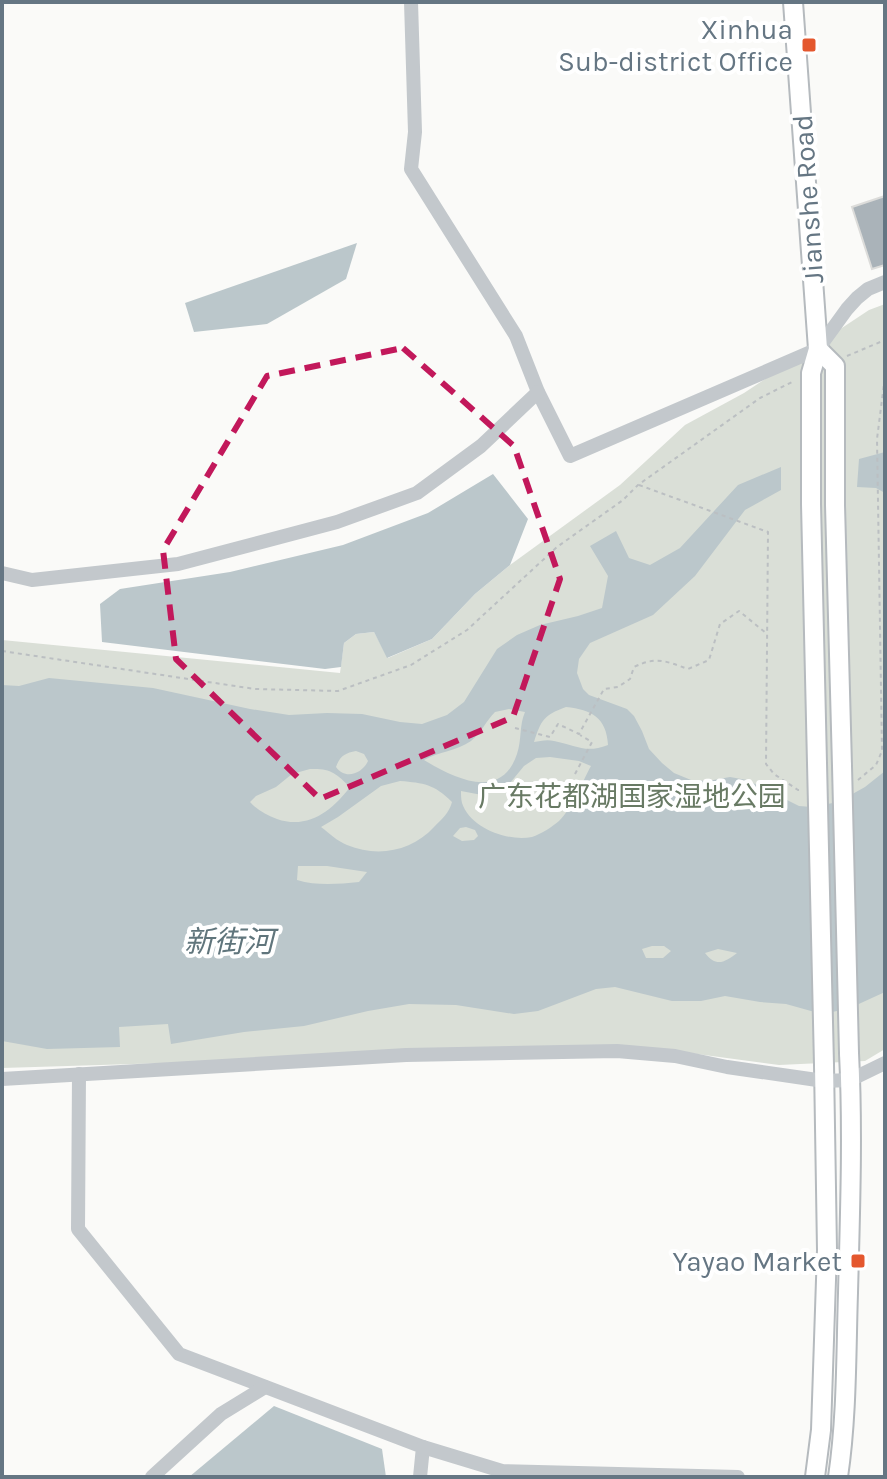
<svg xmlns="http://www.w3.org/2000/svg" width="887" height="1479" viewBox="0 0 887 1479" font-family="Karla,'Noto Sans SC',sans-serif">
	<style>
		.green { fill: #dadfd7 }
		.water { fill: #bbc7cb; fill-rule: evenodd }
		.building { fill: #aab3b9; stroke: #dcdcda; stroke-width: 2 }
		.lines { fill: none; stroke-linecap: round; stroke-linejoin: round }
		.major-casing { stroke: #b5babe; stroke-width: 22 }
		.path { stroke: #bbbfc2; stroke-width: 2; stroke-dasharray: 4 4; stroke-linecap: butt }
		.minor { stroke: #c3c8cc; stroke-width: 14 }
		.major { stroke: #fff; stroke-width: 18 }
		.major-bridge-casing { stroke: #b5babe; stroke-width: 22; stroke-linecap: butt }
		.major-bridge { stroke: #fff; stroke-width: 18 }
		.marked { fill: none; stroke: #c2185b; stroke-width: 6; stroke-dasharray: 16 10; stroke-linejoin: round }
		.poi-dot { fill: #e4572e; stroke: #fff; stroke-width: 3 }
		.labels { text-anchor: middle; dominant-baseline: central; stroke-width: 8; stroke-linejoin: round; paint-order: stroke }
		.poi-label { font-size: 28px; fill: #657683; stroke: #fff; text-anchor: end }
		.street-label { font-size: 28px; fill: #657683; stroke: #fff }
		.park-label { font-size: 28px; fill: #687a64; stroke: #fff }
		.water-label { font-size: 30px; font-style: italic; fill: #60757c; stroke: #fff }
	</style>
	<rect width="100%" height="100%" fill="#fafaf8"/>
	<polygon class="green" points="885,304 885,1049 865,1061 779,1065 652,1048 2,1068 2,640 340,673 344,643 356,634 374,632 388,658 432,639 475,594 510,565 620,485 685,425 744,393 869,310"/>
	<g class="water">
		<polygon points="357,243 346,279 267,324 194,332 185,303"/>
		<polygon points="885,452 885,493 876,488 857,487 859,459"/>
		<path d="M781,467V490L745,510L695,576L653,615L590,643L579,659L577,673L583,689L589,695L627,709L634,716L642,731L649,749L662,763L674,773L691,780L708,781L730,777L747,780L799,806L812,807L838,802L865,787L885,771V992L850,1008L828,1013L811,1011L786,1004L760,1002L725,996L701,1001H672L615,987L596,989L538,1011L514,1014L456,1005L409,1004L368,1011L304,1026L244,1032L171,1044L168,1024L119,1027L120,1047L47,1049L2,1041V685L19,686L49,678L153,688L250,709L289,715L327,713L362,714L400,722L422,724L447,715L464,702L497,649L517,635L540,625L578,616L602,608L608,576L590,546L616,531L629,558L650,565L680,548L738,485ZM566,707C592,710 606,717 608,745C585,754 576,745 554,741C547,739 540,741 534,742C541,720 544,715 566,707ZM509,709L525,712C519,726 522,739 517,754C501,802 454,778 424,760C438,752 457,751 471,741C481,733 486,721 495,712ZM356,751L364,754L368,761C362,774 345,780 336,767C340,756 345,753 356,751ZM550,757L579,761L591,766C582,782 572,809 559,821C552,827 541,834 532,837C508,842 470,828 462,803C461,799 461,795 461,791L482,795L506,788L524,766L536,758ZM310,769C330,768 336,773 350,787C333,810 308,830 277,819C267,815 257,810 250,802L256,796L276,787L292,774ZM400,781C424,783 434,784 452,802C449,813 442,819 434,827C412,851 378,858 347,845C337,841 329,833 321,827L338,817L381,786ZM466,827L475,830L478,836L474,840L462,841L453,836L460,828ZM298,866H327L367,872L359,882C338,884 317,886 297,880ZM652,946H664L671,951L663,958H646L642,949ZM718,949L737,953C724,963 716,967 705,953Z"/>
		<polygon points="493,474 528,519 510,565 475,594 432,639 387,658 374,632 356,634 344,643 341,667 325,669 102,642 100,604 120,589 230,572 343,545 428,513"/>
		<polygon points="274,1406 382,1449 386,1477 189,1477"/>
	</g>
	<polygon class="building" points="885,196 885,265 872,269 852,207"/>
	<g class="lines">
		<defs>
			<g id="major">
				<polyline points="793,2 818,349 811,373 811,504 817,763"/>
				<polyline points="818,349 835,366 835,505 842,766"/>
				<polyline points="815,1477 821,1430 827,1250 824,1065"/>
				<path d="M838,1477C847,1416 846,1354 848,1293C850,1213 853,1132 849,1053"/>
			</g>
		</defs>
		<use href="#major" class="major-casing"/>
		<g class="path">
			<polyline points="847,356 885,340"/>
			<polyline points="639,485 768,532 766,764 774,774 798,790 801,790"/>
			<polyline points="2,651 255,689 338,691 411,665 467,630 557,547 623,500 638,485 760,398 794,381"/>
			<path d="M515,728L550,737L558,724L579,734L604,689L618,687L630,679L634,667C657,656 665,661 688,669L709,660L720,624L739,611L766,633"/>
			<polyline points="575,774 592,742 580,735"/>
			<polyline points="858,780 876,765 882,751 877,439 885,376"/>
		</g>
		<g class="minor">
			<polyline points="411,2 415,132 411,169 516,336 538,392 570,456 818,349 847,309 857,298 868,289 885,282"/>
			<polyline points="2,573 32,580 178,564 337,522 417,493 481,446 538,392"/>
			<polyline points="79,1074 78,1229 179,1354 423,1447 420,1477"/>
			<polyline points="2,1079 406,1055 617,1051 675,1056 727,1067 824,1081 850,1080 885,1063"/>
			<polyline points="423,1447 502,1471 738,1477"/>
			<polyline points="152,1477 221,1414 265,1387"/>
		</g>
		<use href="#major" class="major"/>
		<defs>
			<g id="major-bridge">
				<polyline points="817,763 824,1065"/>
				<polyline points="842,766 849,1053"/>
			</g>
		</defs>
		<use href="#major-bridge" class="major-bridge-casing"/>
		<use href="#major-bridge" class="major-bridge"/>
	</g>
	<path class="marked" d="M403,348L514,446L560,579L513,717L320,799L176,659L163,550L267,376Z"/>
	<g class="poi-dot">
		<rect x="801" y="37" width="16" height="16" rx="4"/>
		<rect x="850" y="1253" width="16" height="16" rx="4"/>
	</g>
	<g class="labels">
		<g class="poi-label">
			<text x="793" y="29">Xinhua<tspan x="793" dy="32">Sub-district Office</tspan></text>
			<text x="842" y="1261">Yayao Market</text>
		</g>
		<g class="street-label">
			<text transform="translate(808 199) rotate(-94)">Jianshe Road</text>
		</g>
		<g class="park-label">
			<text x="632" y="796">广东花都湖国家湿地公园</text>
		</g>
		<g class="water-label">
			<text x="229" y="942">新街河</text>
		</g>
	</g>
	<rect width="887" height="1479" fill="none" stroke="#657683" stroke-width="8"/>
</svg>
